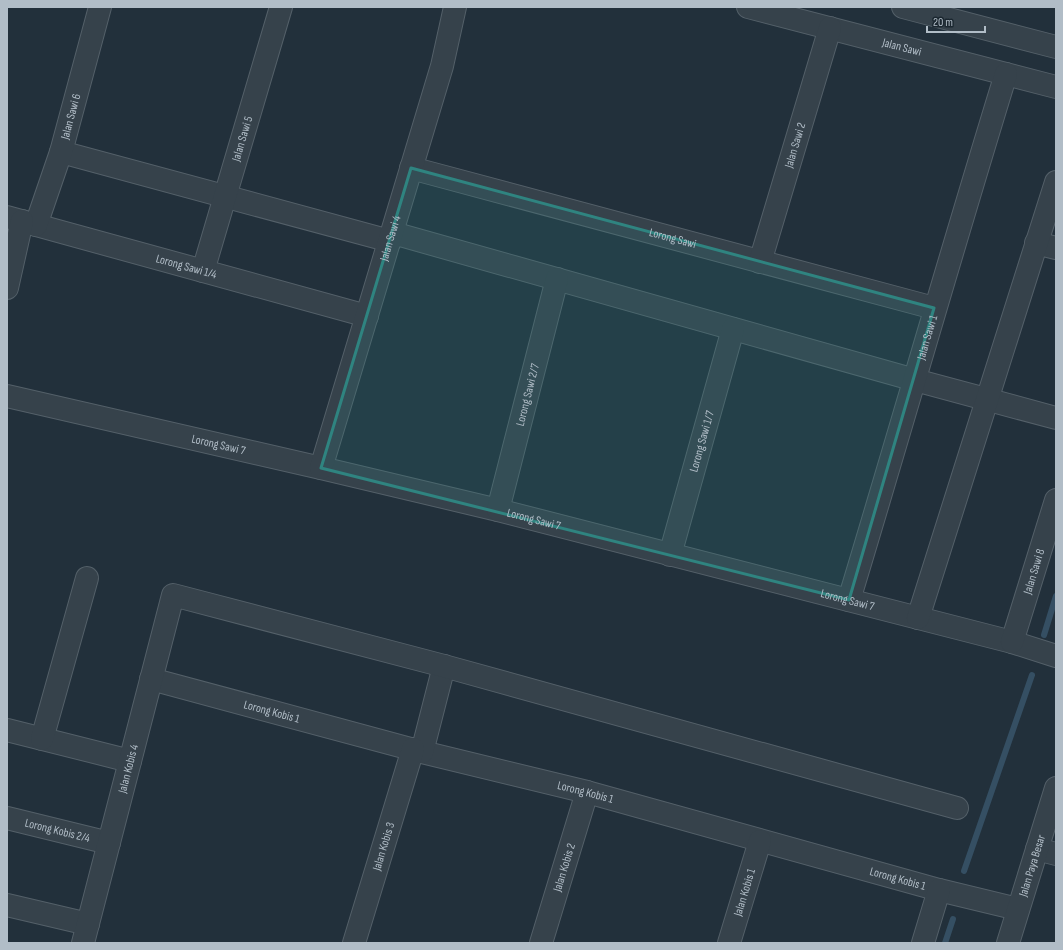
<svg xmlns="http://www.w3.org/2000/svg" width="1063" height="950" viewBox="0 0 1063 950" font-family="'Sofia Sans Condensed',sans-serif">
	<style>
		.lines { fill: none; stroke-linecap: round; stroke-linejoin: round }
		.stream { stroke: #354f63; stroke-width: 6 }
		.minor-casing { stroke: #546069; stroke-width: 24 }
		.minor { stroke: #36424b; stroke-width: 22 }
		.marked { fill: #2f8480; fill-opacity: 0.2; stroke: #2f8480; stroke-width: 3; stroke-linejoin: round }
		.labels { text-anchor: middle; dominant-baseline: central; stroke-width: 3; stroke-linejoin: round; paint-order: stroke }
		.street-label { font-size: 12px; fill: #b1bdc7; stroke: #1b2730 }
	</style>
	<rect width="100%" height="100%" fill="#22303b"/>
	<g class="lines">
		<g class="stream">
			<polyline points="1044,635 1056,596"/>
			<polyline points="964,871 1032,675"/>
			<polyline points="945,943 953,919"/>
		</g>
		<defs>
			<g id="minor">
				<path id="s1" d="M748,7L1056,87"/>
				<polyline points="903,7 1056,47"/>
				<polyline points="61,152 390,241"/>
				<path id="s2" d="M411,168L934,308"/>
				<path id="s3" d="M7,217L367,316"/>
				<path id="s4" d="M36,225L61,152L100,7"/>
				<polyline points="393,233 915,380 1056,418"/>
				<polyline points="1036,243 1056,248"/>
				<path id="s5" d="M760,262L830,28"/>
				<path id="s6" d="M203,271L281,7"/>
				<polyline points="7,288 22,221"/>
				<path id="s7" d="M7,396L321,468L498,510L1012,642L1056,656"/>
				<path id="s8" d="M321,468L442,66L455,7"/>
				<path id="s9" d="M498,510L557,279"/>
				<path id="s10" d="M670,555L733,329"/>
				<path id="s11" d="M849,600C902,425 952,249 1006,74"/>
				<polyline points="918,618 1056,182"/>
				<path id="s12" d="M1012,642L1056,500"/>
				<path id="s13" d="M151,679L422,752L587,792L939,890L1018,909"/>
				<polyline points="7,730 130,761"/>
				<polyline points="42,739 87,578"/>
				<polyline points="422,752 444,666"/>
				<path id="s14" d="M7,818L109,843"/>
				<polyline points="1037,849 1056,854"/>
				<polyline points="7,905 88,924"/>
				<path id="s15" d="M83,943L173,595L444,666L957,808"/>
				<path id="s16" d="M354,943L413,749"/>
				<path id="s17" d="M541,943L587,792"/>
				<path id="s18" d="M729,943L760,841"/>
				<polyline points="923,943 939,890"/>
				<path id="s19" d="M1008,943L1056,788"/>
			</g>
		</defs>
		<use href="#minor" class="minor-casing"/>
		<use href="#minor" class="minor"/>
	</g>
	<path class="marked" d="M411,168L934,308L849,600L321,468Z"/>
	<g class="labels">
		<g class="street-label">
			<text stroke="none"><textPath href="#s1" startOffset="159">Jalan Sawi</textPath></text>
			<text stroke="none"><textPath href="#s4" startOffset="114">Jalan Sawi 6</textPath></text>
			<text stroke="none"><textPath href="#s6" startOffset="138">Jalan Sawi 5</textPath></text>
			<text stroke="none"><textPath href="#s5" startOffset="122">Jalan Sawi 2</textPath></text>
			<text stroke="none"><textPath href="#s8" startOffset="240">Jalan Sawi 4</textPath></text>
			<text stroke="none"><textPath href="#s2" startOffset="271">Lorong Sawi</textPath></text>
			<text stroke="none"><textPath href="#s3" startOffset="186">Lorong Sawi 1/4</textPath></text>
			<text stroke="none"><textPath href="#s11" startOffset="274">Jalan Sawi 1</textPath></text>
			<text stroke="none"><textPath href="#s9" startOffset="119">Lorong Sawi 2/7</textPath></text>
			<text stroke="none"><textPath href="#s10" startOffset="118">Lorong Sawi 1/7</textPath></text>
			<text stroke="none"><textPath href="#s7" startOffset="217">Lorong Sawi 7</textPath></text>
			<text stroke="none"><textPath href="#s7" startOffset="541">Lorong Sawi 7</textPath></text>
			<text stroke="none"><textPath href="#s12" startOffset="74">Jalan Sawi 8</textPath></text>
			<text stroke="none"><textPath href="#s7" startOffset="865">Lorong Sawi 7</textPath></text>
			<text stroke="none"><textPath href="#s13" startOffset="125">Lorong Kobis 1</textPath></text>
			<text stroke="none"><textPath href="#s15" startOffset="180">Jalan Kobis 4</textPath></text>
			<text stroke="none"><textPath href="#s13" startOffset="449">Lorong Kobis 1</textPath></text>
			<text stroke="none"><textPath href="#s14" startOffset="52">Lorong Kobis 2/4</textPath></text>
			<text stroke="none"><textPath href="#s16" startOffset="101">Jalan Kobis 3</textPath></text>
			<text stroke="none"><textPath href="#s19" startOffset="81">Jalan Paya Besar</textPath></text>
			<text stroke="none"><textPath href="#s17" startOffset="79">Jalan Kobis 2</textPath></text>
			<text stroke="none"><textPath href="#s13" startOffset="773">Lorong Kobis 1</textPath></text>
			<text stroke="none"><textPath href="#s18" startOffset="53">Jalan Kobis 1</textPath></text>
		</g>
	</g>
	<rect width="1063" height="950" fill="none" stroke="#b1bdc7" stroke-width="16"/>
	<path d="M927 26v6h58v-6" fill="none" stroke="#b1bdc7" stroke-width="2"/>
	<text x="933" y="26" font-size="12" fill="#b1bdc7" stroke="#1b2730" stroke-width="3" paint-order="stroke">20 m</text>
</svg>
